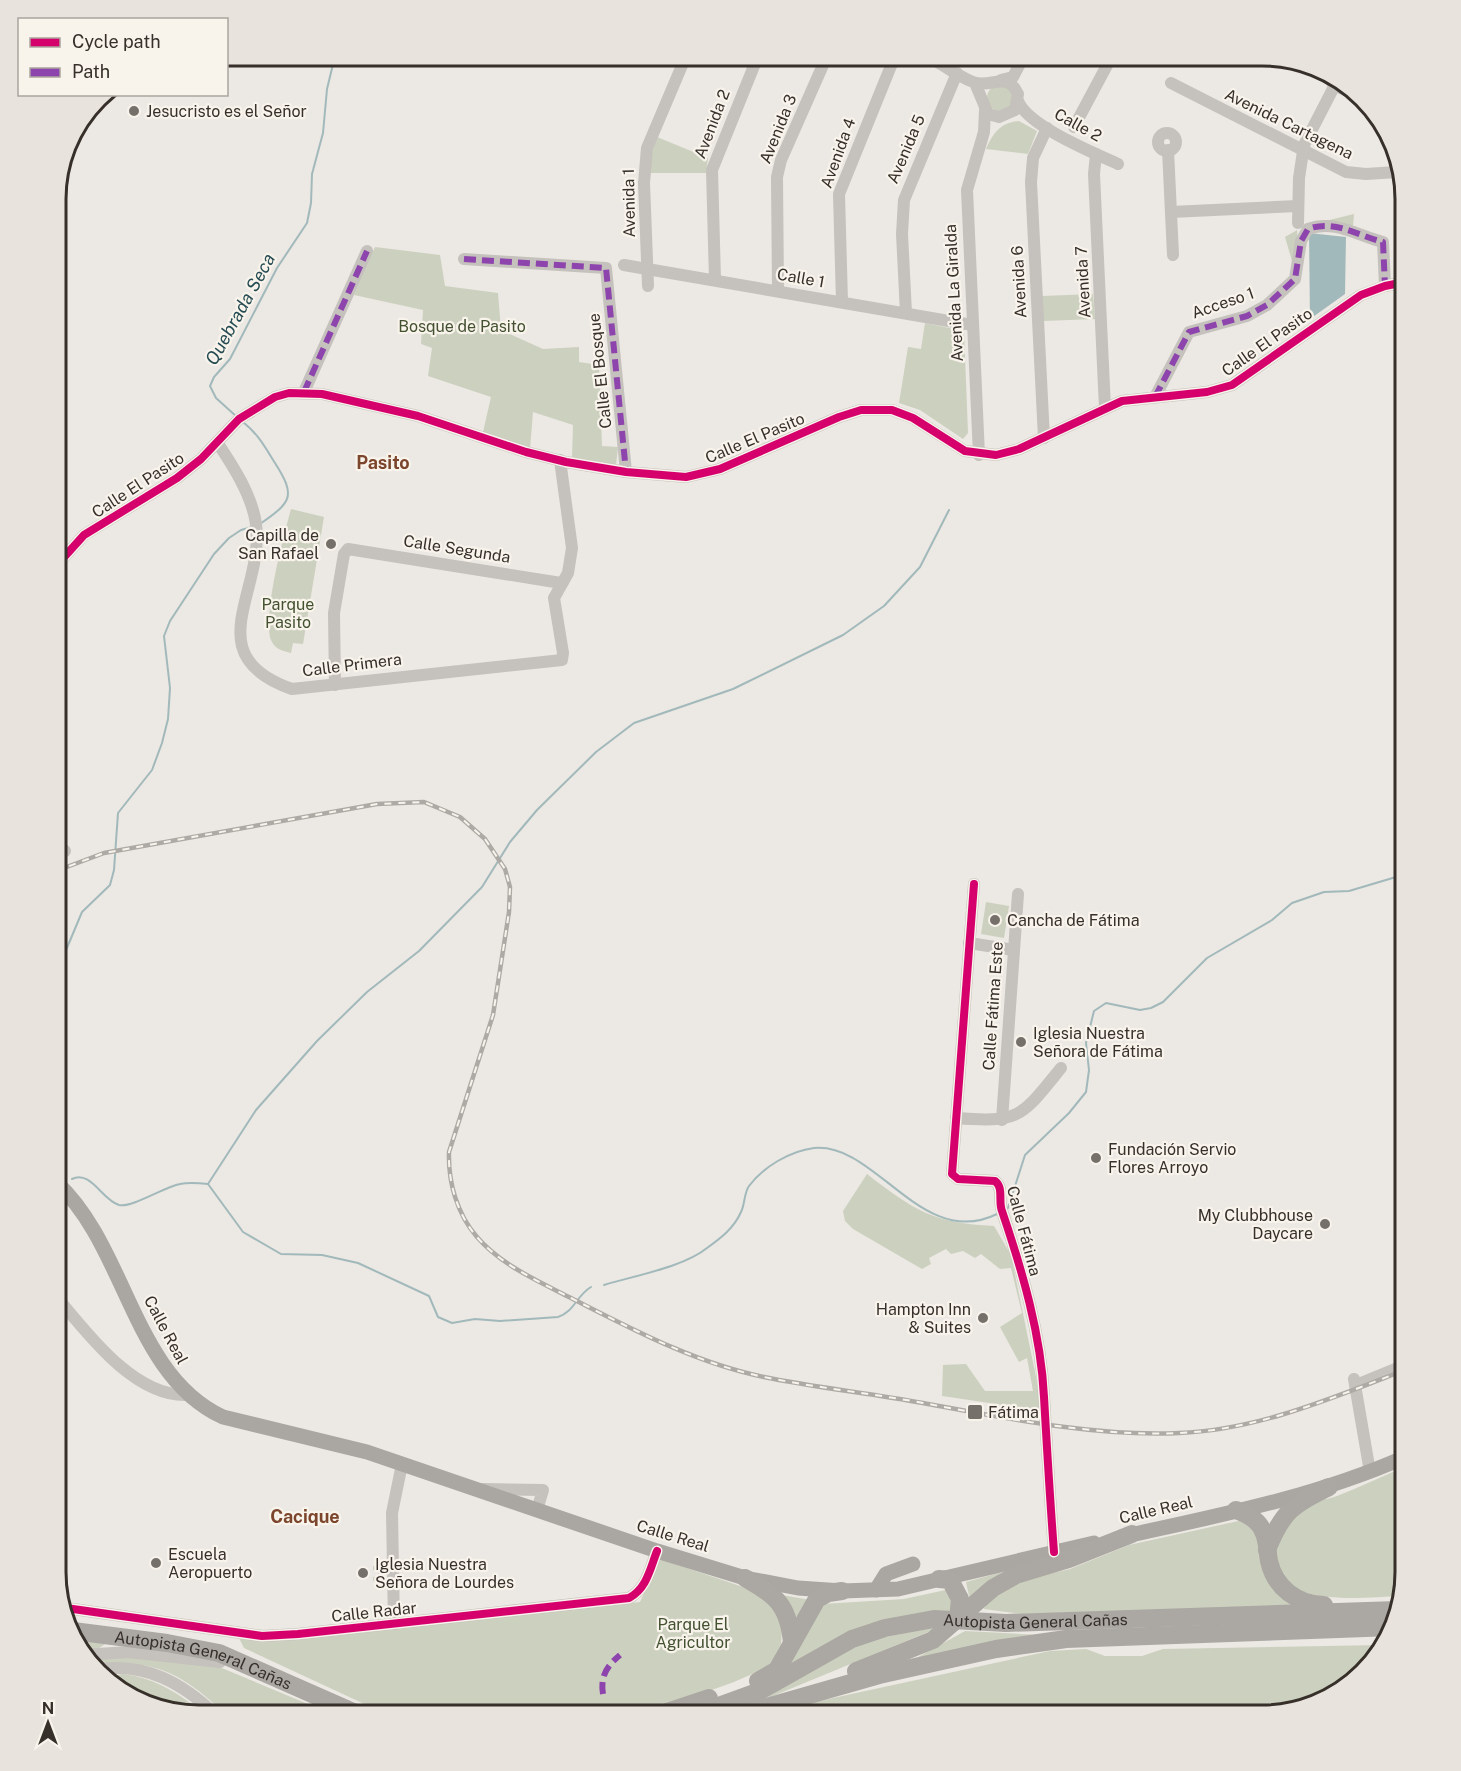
<svg xmlns="http://www.w3.org/2000/svg" width="1461" height="1771" viewBox="0 0 1461 1771" font-family="'Public Sans',sans-serif">
	<style>
		.green { fill: #ccd1bf }
		.water { fill: #a2b9bb }
		.lines { fill: none; stroke-linecap: round; stroke-linejoin: round }
		.stream { stroke: #a2b9bb; stroke-width: 2 }
		.minor { stroke: #c5c1bc; stroke-width: 12 }
		.major { stroke: #aaa6a1; stroke-width: 15 }
		.highway { stroke: #aba7a2; stroke-width: 18 }
		.rail-casing { stroke: #adaaa6; stroke-width: 4.5 }
		.rail { stroke: #f8f3eb; stroke-width: 2; stroke-dasharray: 7; stroke-linecap: butt }
		.quiet { stroke: #8e44ad; stroke-width: 6; stroke-dasharray: 12 6; stroke-linecap: butt }
		.cycleway-casing { stroke: #f8f3eb; stroke-width: 11 }
		.cycleway { stroke: #d6006c; stroke-width: 8 }
		.poi-dot { fill: #76706b; stroke: #f8f3eb; stroke-width: 2 }
		.labels { text-anchor: middle; dominant-baseline: central; stroke-width: 4.5; stroke-linejoin: round; paint-order: stroke }
		.poi-label { font-size: 16px; fill: #362f2a; stroke: #f8f3eb; text-anchor: start }
		.street-label { font-size: 16px; fill: #362f2a; stroke: #f8f3eb }
		.park-label { font-size: 16px; fill: #435131; stroke: #f8f3eb }
		.water-label { font-size: 18px; font-style: italic; fill: #254c53; stroke: #f8f3eb }
		.neighbourhood-label { font-size: 18px; font-weight: bold; fill: #7c462d; stroke: #f8f3eb }
		.rim { fill: none; stroke: #362f2a; stroke-width: 3 }
	</style>
	<rect width="100%" height="100%" fill="#ece8e3"/>
	<g class="green">
		<circle cx="1000" cy="98" r="13"/>
		<path d="M1019,121L1037,131L1028,154L986,149C993,133 1000,123 1019,121Z"/>
		<polygon points="657,137 708,158 706,173 651,173 651,153"/>
		<polygon points="1354,214 1353,227 1317,223"/>
		<polygon points="1297,230 1298,247 1292,261 1285,237"/>
		<polygon points="375,247 440,255 445,286 498,293 501,330 543,349 579,347 579,362 599,365 602,446 618,447 616,465 572,457 573,425 533,412 530,449 483,432 491,397 428,376 432,348 421,344 423,310 354,295"/>
		<polygon points="1093,294 1095,319 1043,321 1042,296"/>
		<polygon points="925,323 964,331 968,433 963,439 920,410 899,403 908,347 921,349"/>
		<path d="M291,509L324,517L303,644L293,643L291,653C284,651 276,650 272,642C261,620 284,535 291,509Z"/>
		<polygon points="986,902 1009,906 1004,938 981,934"/>
		<path d="M867,1174C915,1211 933,1223 994,1226L1011,1255L1043,1411L942,1396L943,1365L966,1364L985,1391H1033L1027,1358L1019,1362L1000,1327L1022,1313L1011,1268L1000,1269L981,1254L975,1258L963,1251L951,1254L946,1249L929,1258L931,1264L922,1269L853,1229L845,1221L843,1211Z"/>
		<path d="M1405,1467V1572L1400,1596C1363,1597 1270,1611 1276,1549C1278,1537 1292,1512 1302,1506C1312,1500 1327,1500 1337,1496C1360,1487 1383,1476 1405,1467Z"/>
		<polygon points="1243,1520 1252,1526 1294,1606 1022,1614 984,1609 986,1603 1018,1581 1070,1569 1129,1545"/>
		<polygon points="660,1559 752,1590 775,1609 782,1630 781,1644 770,1666 734,1682 642,1715 388,1715 244,1648 239,1638 292,1639 640,1602"/>
		<polygon points="373,1566 385,1566 385,1581 373,1581 373,1577 378,1576 378,1570 373,1570"/>
		<polygon points="1002,1572 970,1600 966,1582"/>
		<polygon points="950,1589 953,1611 787,1669 822,1604 904,1599"/>
		<polygon points="782,1595 810,1600 797,1627"/>
		<polygon points="945,1625 761,1701 830,1659 866,1641"/>
		<polygon points="965,1631 1040,1635 902,1666"/>
		<polygon points="76,1640 105,1644 98,1649 80,1651"/>
		<polygon points="1382,1645 1342,1691 1262,1715 771,1715 810,1703 1050,1651 1086,1649 1105,1656 1142,1656 1163,1649"/>
		<path d="M118,1655L217,1666L334,1715H227C182,1674 157,1658 95,1665L87,1658Z"/>
		<path d="M123,1674C156,1678 180,1694 205,1715L135,1701L108,1677Z"/>
	</g>
	<polygon class="water" points="1309,233 1346,237 1345,294 1310,319"/>
	<g class="lines">
		<g class="stream">
			<polyline points="237,417 216,398 210,386 214,377 230,359 277,268 307,223 311,203 312,174 323,133 327,89 335,56"/>
			<path d="M243,422C259,435 265,447 275,463C296,496 292,502 260,524"/>
			<polyline points="56,974 82,912 110,885 114,870 118,813 152,770 162,743 168,719 170,688 164,636 170,621 214,554 229,538 241,530 252,527"/>
			<path d="M72,1179C91,1170 102,1200 119,1205C132,1208 164,1187 180,1184C189,1182 199,1183 208,1184L243,1232L281,1254L322,1255L358,1263L429,1296L438,1317L452,1323L475,1319L500,1321L558,1317C574,1312 577,1295 591,1287"/>
			<polyline points="208,1184 256,1110 317,1041 367,992 419,951 482,887 510,842 537,810 596,752 634,723 733,689 843,635 884,606 920,567 949,510"/>
			<polyline points="1005,1210 1008,1208 1025,1155 1069,1113 1086,1092 1089,1070 1086,1043 1094,1011 1106,1003 1140,1010 1151,1008 1163,1002 1207,958 1272,920 1292,903 1324,892 1349,891 1396,877 1405,878"/>
			<path d="M604,1285C633,1276 684,1267 707,1248C721,1238 734,1228 741,1212C745,1204 744,1193 749,1186C763,1167 790,1151 814,1148C876,1142 922,1251 997,1214"/>
			<polyline points="226,1715 245,1705"/>
		</g>
		<g class="minor">
			<path d="M928,56C943,65 957,76 973,82C990,89 1007,70 1018,94L1015,110L999,117L988,114L975,83"/>
			<polyline points="1307,67 1328,78 1338,79"/>
			<polyline points="1001,80 1013,77 1024,56"/>
			<polyline points="1331,81 1335,86 1353,93"/>
			<polyline points="1171,83 1346,172 1366,174 1397,172"/>
			<path d="M1018,101C1028,126 1092,152 1118,164"/>
			<polyline points="1074,127 1112,56"/>
			<circle cx="1167" cy="142" r="9"/>
			<polyline points="1168,150 1173,255"/>
			<polyline points="1096,154 1094,174 1105,408"/>
			<polyline points="1171,212 1297,206"/>
			<polyline points="1298,223 1299,178 1304,145 1338,79"/>
			<polyline points="464,259 606,268 626,472"/>
			<polyline points="624,265 972,325"/>
			<polyline points="715,280 712,170 758,56"/>
			<polyline points="648,286 644,183 647,148 686,56"/>
			<polyline points="778,291 777,177 781,160 827,56"/>
			<polyline points="842,302 839,194 895,56"/>
			<polyline points="906,313 902,234 904,200 957,73"/>
			<polyline points="304,392 367,251"/>
			<path d="M1155,397L1189,332L1247,316L1267,305L1295,279L1301,241L1308,229C1335,219 1358,236 1383,242L1385,286"/>
			<polyline points="1044,438 1031,182 1033,158 1047,128"/>
			<path d="M217,442C233,466 252,495 256,524C265,592 196,655 292,689L562,660L563,653L554,598L568,573L572,548L560,460"/>
			<polyline points="979,455 967,190 984,132 985,110"/>
			<polyline points="56,566 84,535 177,478 201,459 239,419 275,397 289,393 322,394 418,416 526,452 566,462 626,472 686,477 720,469 839,417 861,410 892,410 913,418 965,451 996,455 1019,449 1122,401 1207,392 1232,385 1361,295 1385,286 1405,282"/>
			<polyline points="335,685 334,613 344,554 348,549 561,583"/>
			<polyline points="56,843 65,851"/>
			<path d="M974,884L952,1174L958,1179L995,1181C1004,1188 998,1201 1002,1211C1022,1270 1041,1334 1044,1397C1047,1449 1050,1500 1054,1552"/>
			<polyline points="969,943 1014,950"/>
			<path d="M956,1118C1021,1123 1021,1117 1061,1068"/>
			<polyline points="1002,1120 1018,894"/>
			<path d="M56,1296C87,1333 134,1397 187,1395"/>
			<polyline points="1354,1379 1370,1472"/>
			<polyline points="1356,1385 1405,1365"/>
			<polyline points="483,1489 543,1490 537,1510"/>
			<path d="M66,1608L262,1636L298,1634L629,1598C647,1588 650,1569 657,1551"/>
			<polyline points="394,1624 392,1513 402,1464"/>
			<polyline points="83,1655 128,1652 220,1662"/>
			<path d="M100,1669C147,1663 182,1683 216,1715"/>
		</g>
		<g class="major">
			<path d="M56,1182C127,1247 132,1375 223,1417L367,1452L657,1551L745,1578L798,1588L842,1591L898,1589L1094,1543"/>
			<path d="M1121,1537C1217,1516 1315,1497 1405,1457"/>
			<polyline points="876,1590 886,1574 913,1564"/>
		</g>
		<g class="highway">
			<path d="M1236,1510C1247,1514 1257,1519 1262,1529C1268,1539 1267,1551 1269,1561C1275,1588 1297,1604 1324,1605"/>
			<path d="M1267,1550C1282,1512 1293,1504 1329,1487"/>
			<path d="M745,1578C776,1596 788,1604 792,1642"/>
			<polyline points="939,1579 950,1580 960,1599 958,1620"/>
			<path id="s1" d="M73,1631L167,1643L219,1653L360,1715"/>
			<polyline points="856,1671 933,1640 993,1588 1016,1575 1069,1559 1132,1534"/>
			<polyline points="758,1681 777,1670 817,1599 828,1593 842,1591"/>
			<polyline points="658,1715 709,1698"/>
			<path id="s2" d="M694,1715L760,1691L852,1639L885,1628L934,1619L1006,1623L1397,1610"/>
			<polyline points="739,1715 879,1675 996,1649 1066,1639 1393,1627"/>
		</g>
		<defs>
			<path id="rail" d="M56,871L104,853L377,804L424,802L460,817L485,839L505,869L510,887L509,912L493,1015L449,1152C448,1182 457,1214 477,1237C501,1265 538,1281 571,1298C632,1329 695,1363 764,1377C817,1388 870,1393 923,1403C1004,1418 1097,1437 1179,1433C1258,1430 1332,1398 1405,1370"/>
		</defs>
		<use href="#rail" class="rail-casing"/>
		<use href="#rail" class="rail"/>
		<g class="quiet">
			<polyline points="464,259 606,268 626,472"/>
			<polyline points="304,392 367,251"/>
			<path d="M1155,397L1189,332L1247,316L1267,305L1295,279L1301,241L1308,229C1335,219 1358,236 1383,242L1385,286"/>
			<path d="M603,1694C600,1676 607,1666 620,1655"/>
		</g>
		<defs>
			<g id="cycleway">
				<polyline points="56,566 84,535 177,478 201,459 239,419 275,397 289,393 322,394 418,416 526,452 566,462 626,472 686,477 720,469 839,417 861,410 892,410 913,418 965,451 996,455 1019,449 1122,401 1207,392 1232,385 1361,295 1385,286 1405,282"/>
				<path d="M974,884L952,1174L958,1179L995,1181C1004,1188 998,1201 1002,1211C1022,1270 1041,1334 1044,1397C1047,1449 1050,1500 1054,1552"/>
				<path d="M66,1608L262,1636L298,1634L629,1598C647,1588 650,1569 657,1551"/>
			</g>
		</defs>
		<use href="#cycleway" class="cycleway-casing"/>
		<use href="#cycleway" class="cycleway"/>
	</g>
	<g class="poi-dot">
		<circle cx="134" cy="111" r="6"/>
		<circle cx="331" cy="544" r="6"/>
		<circle cx="995" cy="920" r="6"/>
		<circle cx="1021" cy="1042" r="6"/>
		<circle cx="1096" cy="1158" r="6"/>
		<circle cx="1325" cy="1224" r="6"/>
		<circle cx="983" cy="1318" r="6"/>
		<rect x="967" y="1404" width="16" height="16" rx="3"/>
		<circle cx="156" cy="1563" r="6"/>
		<circle cx="363" cy="1573" r="6"/>
	</g>
	<g class="labels">
		<g class="poi-label">
			<text x="146" y="111">Jesucristo es el Señor</text>
			<text x="319" y="535" text-anchor="end">Capilla de<tspan x="319" dy="18">San Rafael</tspan></text>
			<text x="1007" y="920">Cancha de Fátima</text>
			<text x="1033" y="1033">Iglesia Nuestra<tspan x="1033" dy="18">Señora de Fátima</tspan></text>
			<text x="1108" y="1149">Fundación Servio<tspan x="1108" dy="18">Flores Arroyo</tspan></text>
			<text x="1313" y="1215" text-anchor="end">My Clubbhouse<tspan x="1313" dy="18">Daycare</tspan></text>
			<text x="971" y="1309" text-anchor="end">Hampton Inn<tspan x="971" dy="18">&amp; Suites</tspan></text>
			<text x="988" y="1412">Fátima</text>
			<text x="168" y="1554">Escuela<tspan x="168" dy="18">Aeropuerto</tspan></text>
			<text x="375" y="1564">Iglesia Nuestra<tspan x="375" dy="18">Señora de Lourdes</tspan></text>
		</g>
		<g class="street-label">
			<text transform="translate(712 124) rotate(-69)">Avenida 2</text>
			<text transform="translate(1289 124) rotate(26)">Avenida Cartagena</text>
			<text transform="translate(1078 125) rotate(29)">Calle 2</text>
			<text transform="translate(778 129) rotate(-68)">Avenida 3</text>
			<text transform="translate(906 149) rotate(-67)">Avenida 5</text>
			<text transform="translate(838 153) rotate(-70)">Avenida 4</text>
			<text transform="translate(629 203) rotate(-91)">Avenida 1</text>
			<text transform="translate(801 278) rotate(10)">Calle 1</text>
			<text transform="translate(1019 282) rotate(-93)">Avenida 6</text>
			<text transform="translate(1083 282) rotate(-93)">Avenida 7</text>
			<text transform="translate(954 293) rotate(-93)">Avenida La Giralda</text>
			<text transform="translate(1223 303) rotate(-19)">Acceso 1</text>
			<text transform="translate(1267 342) rotate(-35)">Calle El Pasito</text>
			<text transform="translate(600 371) rotate(-96)">Calle El Bosque</text>
			<text transform="translate(755 438) rotate(-23)">Calle El Pasito</text>
			<text transform="translate(138 485) rotate(-33)">Calle El Pasito</text>
			<text transform="translate(457 549) rotate(9)">Calle Segunda</text>
			<text transform="translate(352 665) rotate(-7)">Calle Primera</text>
			<text transform="translate(993 1006) rotate(-86)">Calle Fátima Este</text>
			<text transform="translate(1024 1231) rotate(75)">Calle Fátima</text>
			<text transform="translate(166 1330) rotate(62)">Calle Real</text>
			<text transform="translate(1156 1510) rotate(-13)">Calle Real</text>
			<text transform="translate(673 1536) rotate(17)">Calle Real</text>
			<text transform="translate(374 1612) rotate(-6)">Calle Radar</text>
			<text stroke="none"><textPath href="#s2" startOffset="362">Autopista General Cañas</textPath></text>
			<text stroke="none"><textPath href="#s1" startOffset="134">Autopista General Cañas</textPath></text>
		</g>
		<g class="park-label">
			<text x="462" y="326">Bosque de Pasito</text>
			<text x="288" y="604">Parque<tspan x="288" dy="18">Pasito</tspan></text>
			<text x="693" y="1624">Parque El<tspan x="693" dy="18">Agricultor</tspan></text>
		</g>
		<g class="water-label">
			<text transform="translate(240 309) rotate(-61)">Quebrada Seca</text>
		</g>
		<g class="neighbourhood-label">
			<text x="383" y="462">Pasito</text>
			<text x="305" y="1516">Cacique</text>
		</g>
	</g>
	<path d="M0 0H1461V1771H0ZM199 66H1262A133 133 0 0 1 1395 199V1572A133 133 0 0 1 1262 1705H199A133 133 0 0 1 66 1572V199A133 133 0 0 1 199 66Z" fill="#e8e3dc" fill-rule="evenodd"/>
	<path class="rim" d="M199 66H1262A133 133 0 0 1 1395 199V1572A133 133 0 0 1 1262 1705H199A133 133 0 0 1 66 1572V199A133 133 0 0 1 199 66Z"/>
	<rect x="18" y="18" width="210" height="78" fill="#f8f3eb" stroke="#aaa59e" stroke-width="1.5"/>
	<rect x="30" y="38" width="30" height="9" fill="#d6006c" stroke="#aaa59e" stroke-width="1.5"/>
	<text x="72" y="48" font-size="18" fill="#362f2a">Cycle path</text>
	<rect x="30" y="68" width="30" height="9" fill="#8e44ad" stroke="#aaa59e" stroke-width="1.5"/>
	<text x="72" y="78" font-size="18" fill="#362f2a">Path</text>
	<g transform="translate(48 1723)" stroke="#f8f3eb" stroke-width="4.5" paint-order="stroke">
	<path d="M0-4.5L10 22L0 15L-10 22Z" fill="#362f2a"/>
	<text y="-9" font-size="16" font-weight="bold" text-anchor="middle" fill="#362f2a">N</text>
	</g>
</svg>
